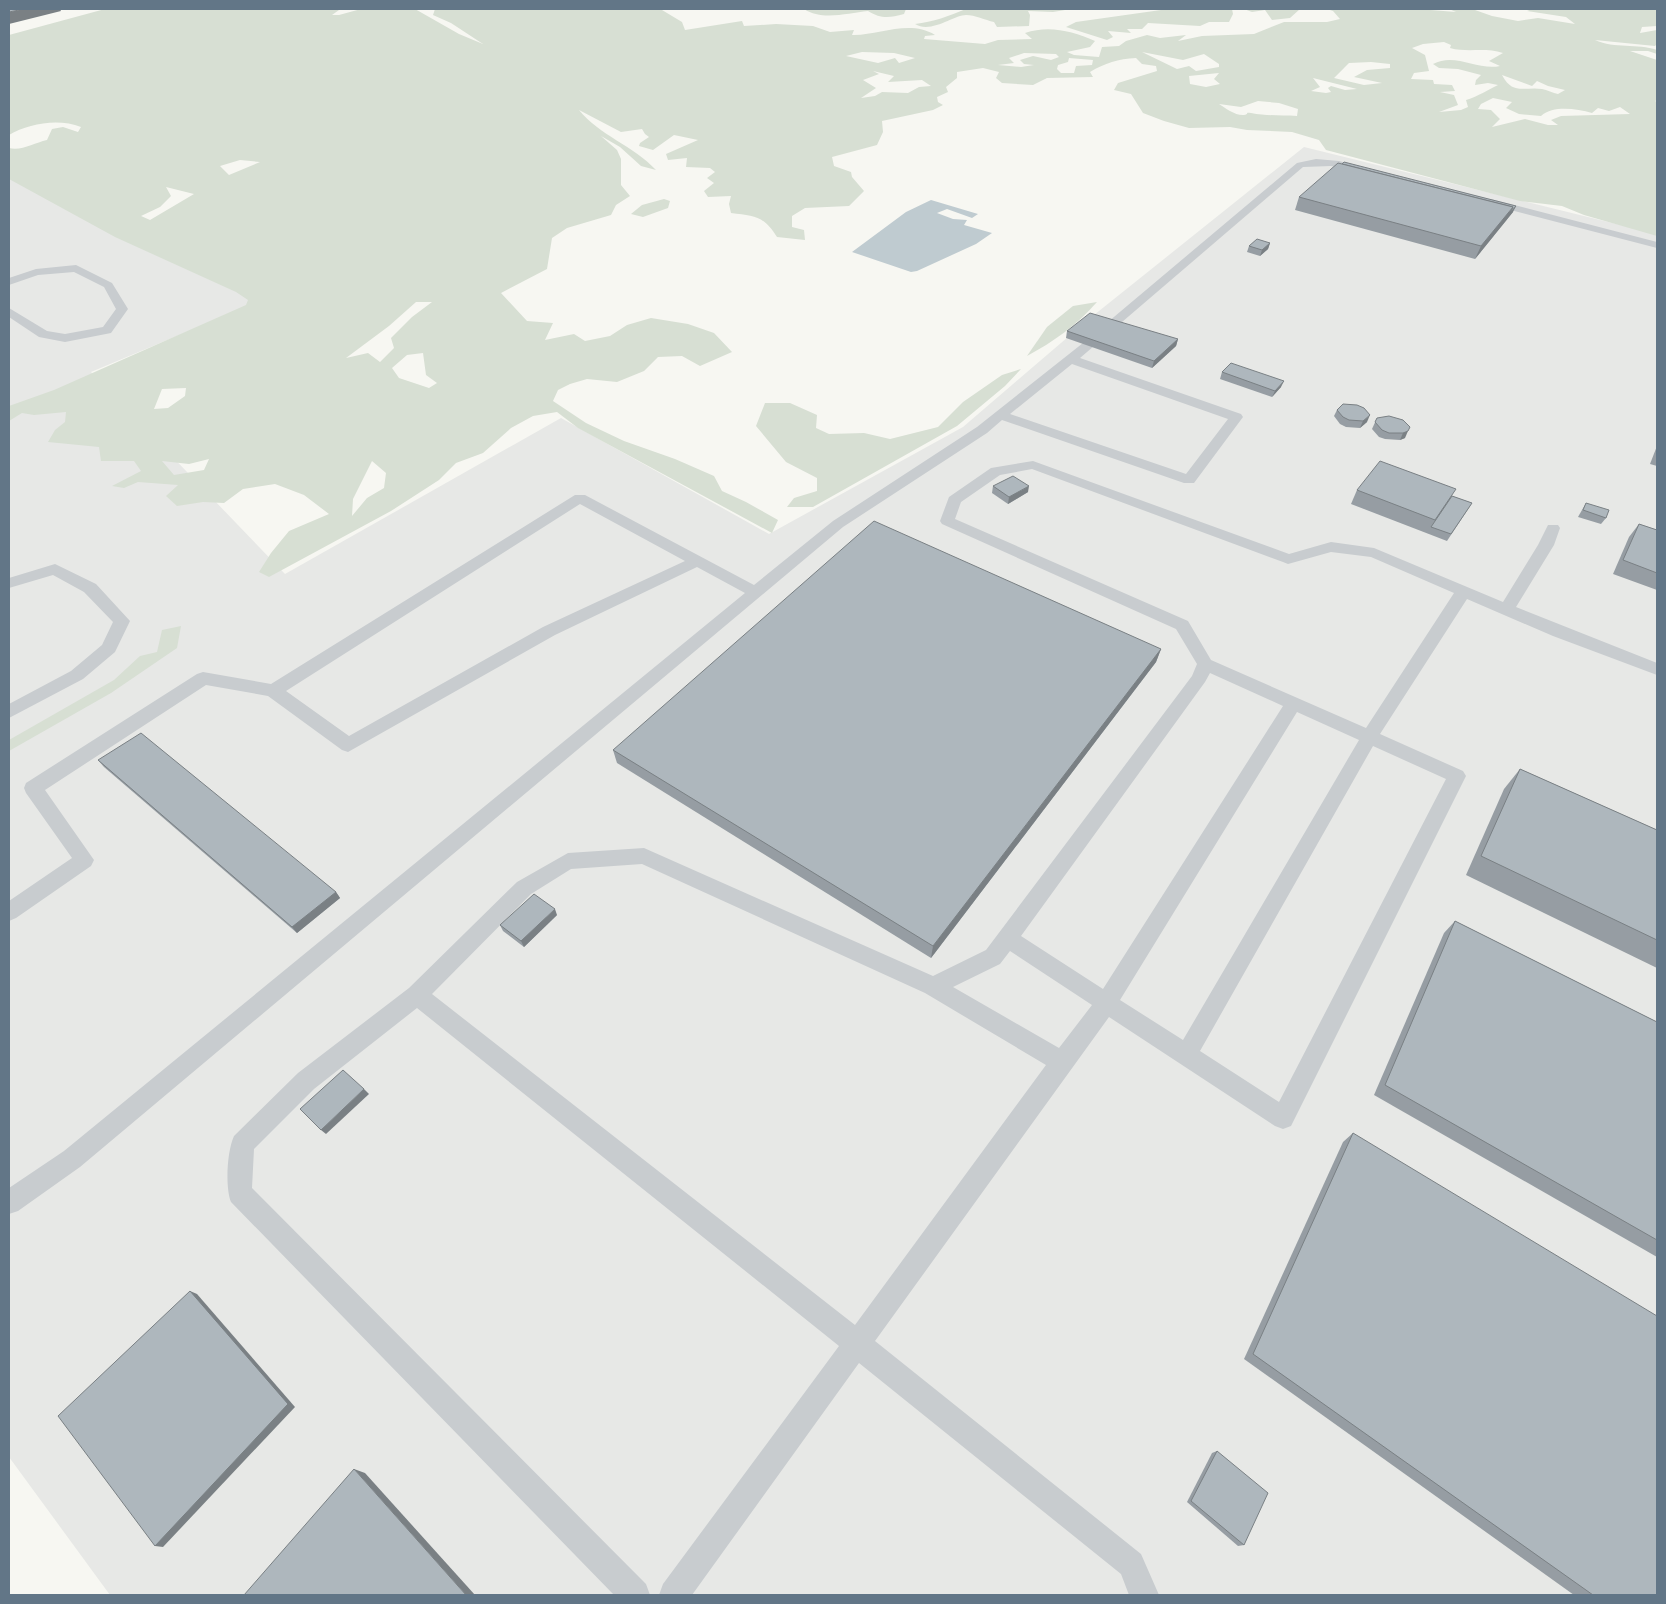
<svg xmlns="http://www.w3.org/2000/svg" width="1666" height="1604" viewBox="0 0 1666 1604" font-family="'Noto Sans',sans-serif">
	<style>
		.built { fill: #e7e8e6 }
		.green { fill: #d7dfd3; fill-rule: evenodd }
		.water { fill: #bfcbd0 }
		.lines { fill: none; stroke-linecap: round; stroke-linejoin: round }
		.service { fill: #c8cccf; fill-rule: evenodd }
		.wall { fill: #969da3 }
		.shaded-wall { fill: #7a8084 }
		.building { fill: #aeb7bd; stroke: #7a8084 }
	</style>
	<rect width="100%" height="100%" fill="#f7f7f2"/>
	<polygon class="built" points="1304,147 1657,234 1657,1595 110,1595 9,1457 9,178 260,301 91,372 285,574 561,418 769,534 963,427 1089,319"/>
	<g class="green">
		<path d="M105,9H336L339,10L332,15H339L361,9H415L459,34L483,44L451,23L433,15L435,9H666L662,10L682,22L685,30L742,21L744,26L776,24L813,26L830,32L854,30L852,35C878,36 909,19 935,35L925,36L924,39L985,44L998,40L1032,39L1025,33C1049,25 1072,31 1095,41L1090,47L1067,52L1074,55L1099,57L1102,47L1119,46L1126,41L1147,35L1160,38L1186,35L1178,41L1202,36L1254,34L1284,22H1327L1340,19L1333,11L1327,9H1418L1456,12L1449,9H1493V10H1475L1492,16L1518,21L1538,18L1575,24L1566,17L1527,11L1532,9H1657V26L1642,27L1640,33L1657,30V44L1655,46L1595,40C1615,49 1637,43 1657,50V54L1648,51H1630L1657,60V100L1655,101L1657,102V236L1584,215L1562,206L1520,201L1326,150L1319,140L1292,132L1247,130L1230,127L1189,128L1164,121L1143,113L1131,94L1114,90L1118,83L1157,71L1156,66L1142,64L1136,58C1118,59 1105,63 1090,72L1093,77L1047,78L1033,85L1002,83L996,78L999,72L983,68L957,72V78L946,87L948,92L937,97L938,102L943,105L933,110L882,121L883,132L877,145L832,157L834,166L851,172L852,177L864,191L849,206L805,208L792,216V227L804,230L805,240L777,237C764,216 755,216 731,213L729,204L731,196L708,197L704,191L714,183L707,178L715,172L710,168L686,167L687,158L668,160L666,154L698,140L674,135L653,150L639,146L640,143L649,137L645,134L642,129L621,132L579,110C599,135 634,146 656,170L641,166L620,147L601,136L617,150L621,159V185L630,196L616,205L611,215L567,228L552,238L547,269L501,293L527,321L553,323L545,340L574,334L585,341L610,336L627,325L651,318L688,324L714,333L732,352L700,366L682,356L658,357L644,371L617,382L587,379L570,384L558,390L553,401L586,423L624,441L675,459L714,476L722,491L746,502L778,520L772,533L578,428L557,412L533,416L511,428L483,453L456,463L439,480L391,511L269,577L259,572L271,553L289,531L329,514L304,495L275,484L243,489L224,503L203,502L177,506L166,496L178,485L138,482L124,488L112,486L141,471L134,461H101L99,447L48,442L55,430L65,422L66,412L34,415L22,413L9,421V406L54,390L246,305L248,300L236,292L115,237L9,179V148C22,151 34,143 47,140L52,129L63,127L78,132L81,127C59,118 29,123 9,135V35ZM1444,42L1451,45L1450,48C1468,53 1485,47 1503,53L1489,61L1500,66C1478,71 1455,52 1433,64L1439,68L1458,69L1481,75L1476,80L1475,85L1488,83L1498,85C1487,90 1479,96 1466,100L1468,107L1461,110L1439,112L1458,105L1454,95L1440,92L1455,91L1452,85L1434,84L1433,80L1411,79L1414,73L1429,71L1425,55L1412,48L1423,44ZM862,52L894,53L915,58L899,63L895,58L878,63L846,56ZM1142,52L1183,60L1204,54L1219,64V67L1196,71L1189,66L1177,69ZM1024,53L1056,54L1059,57L1051,60L1033,56L1020,60L1024,64L1034,65L1021,67L998,65L1014,63L1009,58ZM1069,58L1093,60L1092,65L1076,66L1074,73H1061L1057,69L1058,65L1068,62ZM1371,62L1390,64V68L1367,70L1354,77L1382,83L1364,85L1334,78L1349,63ZM873,71L894,76L888,82L922,80L931,86L919,87L908,93L882,92L875,96L861,98L876,88L863,80L879,74ZM1219,73L1214,79L1220,84L1206,87L1190,84L1189,76ZM1502,75L1532,86L1537,81L1548,86L1565,90L1558,94C1553,93 1547,90 1542,89C1525,86 1513,96 1502,75ZM1313,78L1357,89L1345,90L1331,86L1328,88L1331,92L1326,93L1311,91L1320,87ZM1493,98L1512,102L1506,108L1519,114L1541,116C1554,105 1576,109 1592,113L1598,108L1609,111L1620,107L1630,114L1561,116L1551,120L1558,125H1548L1525,119L1492,127L1500,119L1491,110L1478,109L1481,104ZM1258,101L1279,103L1298,109L1297,116C1281,115 1267,116 1251,113C1244,112 1250,114 1244,115C1236,116 1225,108 1219,104L1241,107ZM240,160L260,162L229,175L220,166ZM166,187L194,194L150,220L141,216L160,207L171,196ZM416,302H432L412,317L391,338L394,348L380,362L368,353L346,358L389,326ZM423,353L426,375L437,383L429,388L399,378L392,368L407,355ZM186,388L185,396L168,408L154,409L162,389ZM209,459L204,470L174,475L162,461L189,464ZM372,461L386,473L384,488L367,498L352,516L353,499Z"/>
		<path d="M804,9H906L904,14C889,18 881,19 868,11C848,13 822,21 804,9Z"/>
		<path d="M966,9H1071L1053,12L1028,11L1030,15L1029,26L997,27L994,22C985,20 975,15 966,15C954,15 931,34 915,24C933,22 949,16 966,9Z"/>
		<polygon points="1168,9 1232,9 1233,14 1229,22 1209,22 1200,26 1148,23 1142,29 1127,29 1131,33 1108,31 1113,37 1107,40 1066,27 1076,22"/>
		<polygon points="1244,9 1300,9 1290,18 1272,20 1265,10 1252,12"/>
		<polygon points="664,199 670,201 668,208 643,217 631,214 642,205"/>
		<path d="M1097,302C1077,325 1053,342 1027,356L1047,327L1073,306Z"/>
		<polygon points="1021,369 1005,386 957,426 813,507 787,507 794,498 817,491 817,478 786,462 756,426 765,403 790,403 817,415 816,428 829,434 864,433 890,439 938,427 963,402 1002,375"/>
		<polygon points="181,626 177,648 111,693 9,751 9,740 114,680 140,656 157,652 162,630"/>
	</g>
	<polygon class="water" points="931,200 978,214 972,218 947,209 937,213 953,219 967,220 964,225 992,233 976,244 917,271 911,272 852,252 906,212"/>
	<g class="lines">
		<g class="service">
			<path d="M1316,159L1339,161L1365,168L1367,170L1362,173L1331,166L1303,167L1080,358L1241,414L1243,417L1194,483H1184L1002,420L987,433L843,527L80,1167L18,1211L9,1214V1188L64,1151L745,593L697,567L555,635L348,752L342,750L268,696L206,685L45,790L94,860L91,866L16,918L9,921V901L72,858L26,793L24,788L26,783L197,674L203,672L271,684L575,495H585L754,585L833,521L977,427L1083,343L1297,163ZM1072,364L1228,419L1186,474L1010,414ZM580,504L685,561L543,627L349,736L286,691Z"/>
			<polygon points="1491,199 1657,242 1657,248 1487,204 1487,200"/>
			<polygon points="76,265 112,283 128,309 111,333 65,342 39,337 9,317 9,308 47,331 65,334 103,327 116,309 104,287 74,272 38,275 9,285 9,278 36,269"/>
			<path d="M1033,461L1289,554L1331,542L1374,548L1503,602L1538,545L1548,525H1558L1560,528L1554,545L1516,607L1657,663V675L1553,636L1467,599L1380,734L1463,771L1466,776L1291,1126L1283,1129L1275,1126L1109,1017L875,1341L1141,1554L1159,1595H1129L1121,1574L859,1363L692,1595H659L663,1584L839,1346L417,1008L314,1089L254,1149L252,1188L646,1584L650,1595H614L231,1202C225,1187 227,1151 234,1136L298,1073L409,988L517,882L568,853L644,848L933,976L986,950L1192,676L1197,664L1176,629L942,524L940,521L949,497L991,468ZM1032,469L1283,562L1288,564L1331,552L1371,557L1454,593L1366,728L1211,660L1188,621L955,519L961,502L1000,475ZM1210,673L1283,706L1103,989L1021,936L1205,682ZM1297,712L1359,740L1183,1040L1120,1000ZM1373,746L1446,779L1279,1102L1200,1051ZM642,864L925,993L1046,1065L855,1325L432,994L531,894L571,869ZM1010,951L1092,1005L1059,1048L953,987L1000,964Z"/>
			<polygon points="55,564 96,584 130,621 115,652 83,679 9,718 9,704 71,671 102,645 113,622 84,592 53,575 9,588 9,578"/>
		</g>
	</g>
	<g class="wall">
		<polygon points="1299,197 1513,212 1475,259 1295,210"/>
		<polygon points="1270,243 1268,249 1260,256 1247,252 1249,246"/>
		<polygon points="1067,331 1178,339 1176,346 1152,368 1066,338"/>
		<polygon points="1222,372 1281,387 1272,397 1220,379"/>
		<polygon points="1337,410 1367,422 1360,428 1346,427 1340,424 1334,416"/>
		<polygon points="1377,418 1403,420 1405,438 1400,440 1385,439 1379,437 1372,429"/>
		<polygon points="1657,446 1657,466 1650,464"/>
		<polygon points="993,486 1028,492 1008,504 992,493"/>
		<polygon points="1357,490 1452,496 1472,503 1447,541 1351,504"/>
		<polygon points="1586,503 1606,518 1601,524 1578,517"/>
		<polygon points="1639,524 1657,530 1657,590 1613,574 1629,537"/>
		<polygon points="1161,649 1156,662 931,958 617,763 613,750"/>
		<polygon points="98,760 336,892 340,898 297,933 104,767"/>
		<polygon points="1520,769 1657,830 1657,968 1466,875 1504,789"/>
		<polygon points="557,915 524,947 503,931 500,925"/>
		<polygon points="1455,921 1657,1022 1657,1257 1374,1095 1444,933"/>
		<polygon points="1353,1133 1657,1595 1574,1595 1244,1359 1343,1142"/>
		<polygon points="1217,1451 1244,1545 1238,1546 1187,1502 1212,1453"/>
	</g>
	<g class="shaded-wall">
		<polygon points="24,9 60,9 61,11 9,24 9,12"/>
		<polygon points="1516,206 1513,212 1475,259 1481,246 1513,207"/>
		<polygon points="1270,243 1268,249 1260,256 1262,250"/>
		<polygon points="1178,339 1176,346 1152,368 1154,361"/>
		<polygon points="1284,381 1281,387 1272,397 1275,391"/>
		<polygon points="1370,415 1367,422 1360,428 1363,421"/>
		<polygon points="1408,431 1405,438 1400,440 1403,433"/>
		<polygon points="1029,486 1028,492 1008,504 1009,497"/>
		<polygon points="1161,649 1156,662 931,958 933,946"/>
		<polygon points="336,892 340,898 297,933 292,927"/>
		<polygon points="555,909 557,915 524,947 521,941"/>
		<polygon points="364,1089 369,1094 326,1134 321,1130"/>
		<polygon points="190,1291 197,1294 295,1407 163,1547 155,1546"/>
		<polygon points="354,1469 365,1473 475,1595 466,1595"/>
	</g>
	<g class="building">
		<polygon points="9,9 24,9 9,12"/>
		<polygon points="1344,162 1516,206 1510,213 1513,207 1342,164"/>
		<polygon points="1338,163 1513,207 1481,246 1299,197"/>
		<polygon points="1257,239 1270,243 1262,250 1249,246"/>
		<polygon points="1090,313 1178,339 1154,361 1067,331"/>
		<polygon points="1231,363 1284,381 1275,391 1222,372"/>
		<polygon points="1343,404 1357,405 1364,408 1370,415 1363,421 1349,420 1343,417 1337,410"/>
		<polygon points="1389,416 1403,420 1410,427 1408,431 1403,433 1389,433 1382,430 1375,422 1377,418"/>
		<polygon points="1380,461 1456,489 1435,520 1357,490"/>
		<polygon points="1013,476 1029,486 1009,497 993,486"/>
		<polygon points="1452,496 1472,503 1451,534 1431,527"/>
		<polygon points="1586,503 1609,510 1606,518 1583,510"/>
		<polygon points="874,521 1161,649 933,946 613,750"/>
		<polygon points="1639,524 1657,530 1657,573 1623,560"/>
		<polygon points="141,733 336,892 292,927 98,760"/>
		<polygon points="1520,769 1657,830 1657,940 1481,856"/>
		<polygon points="534,894 555,909 521,941 500,925"/>
		<polygon points="1455,921 1657,1022 1657,1240 1385,1085"/>
		<polygon points="343,1070 364,1089 321,1130 300,1109"/>
		<polygon points="1353,1133 1657,1316 1657,1595 1593,1595 1253,1354"/>
		<polygon points="190,1291 288,1404 155,1546 58,1416"/>
		<polygon points="1217,1451 1268,1493 1244,1545 1191,1501"/>
		<polygon points="354,1469 466,1595 244,1595"/>
	</g>
	<rect width="1666" height="1604" fill="none" stroke="#627687" stroke-width="20"/>
</svg>
